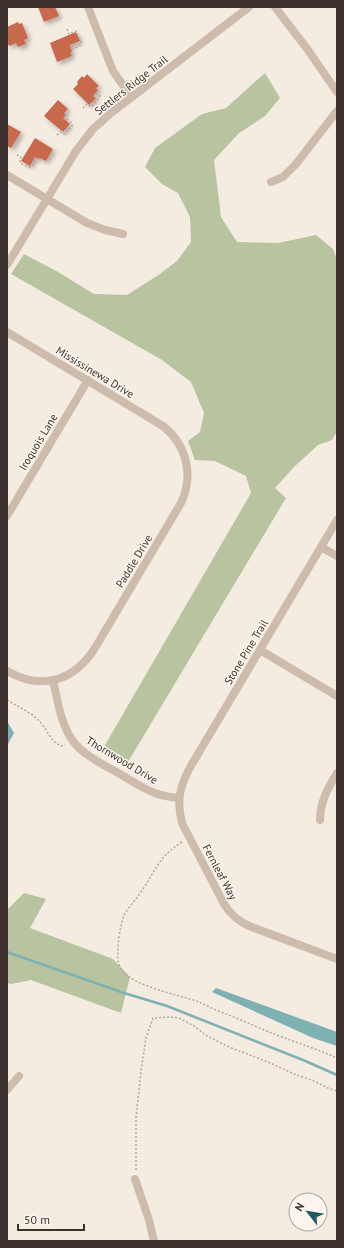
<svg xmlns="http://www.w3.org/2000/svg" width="344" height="1248" viewBox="0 0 344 1248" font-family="'PT Sans',sans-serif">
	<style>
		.green { fill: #b8c4a0 }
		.water { fill: #7fb0b2 }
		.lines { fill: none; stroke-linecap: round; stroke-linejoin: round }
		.stream { stroke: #7fb0b2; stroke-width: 2.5 }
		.building { fill: #c8694b; filter: url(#shadow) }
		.path { stroke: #b9a596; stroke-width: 1.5; stroke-dasharray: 2 2; stroke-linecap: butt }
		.minor { stroke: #cdbbac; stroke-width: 8 }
		.labels { text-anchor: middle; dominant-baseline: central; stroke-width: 3; stroke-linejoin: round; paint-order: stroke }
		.street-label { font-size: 11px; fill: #3b302b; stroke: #fbf5ee }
	</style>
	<defs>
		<filter id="shadow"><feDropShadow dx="3" dy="3" stdDeviation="2" flood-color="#0004"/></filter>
	</defs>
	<rect width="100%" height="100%" fill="#f4ebe1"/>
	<g class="green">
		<polygon points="265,73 280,98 265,116 239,133 214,160 221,217 237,242 278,243 316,235 333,249 337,259 337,431 332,440 318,445 294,467 275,488 286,498 125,767 101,752 251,493 246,476 215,461 195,460 188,441 200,432 204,413 191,382 162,360 11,274 24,254 58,272 94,294 127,295 160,274 177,261 191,242 190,217 178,193 162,184 145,167 155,148 202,114 226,108"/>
		<polygon points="24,893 46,899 30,928 113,959 130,977 121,1013 31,980 11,984 7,983 7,910"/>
	</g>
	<g class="water">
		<polygon points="7,721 14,733 7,746"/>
		<polygon points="216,988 337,1032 337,1046 313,1038 212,992"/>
	</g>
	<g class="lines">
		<polyline class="stream" points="7,952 124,993 167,1006 303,1060 337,1075"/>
	</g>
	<g class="building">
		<polygon points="38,7 55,7 59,16 44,22"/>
		<polygon points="18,22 19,24 22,23 28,38 24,40 26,44 18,47 16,43 9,46 7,41 7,27"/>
		<polygon points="76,32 80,41 70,45 72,52 70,52 72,56 57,62 50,43"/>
		<polygon points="87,74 99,86 96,88 98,90 93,96 96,98 89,105 73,89 78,84 77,82 82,76 84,78"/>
		<polygon points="58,100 68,109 64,113 66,115 63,118 70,124 63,132 44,116"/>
		<polygon points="7,124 21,132 11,148 7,146"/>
		<polygon points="35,138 53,149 46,161 40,158 39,159 35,157 30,166 21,161"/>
	</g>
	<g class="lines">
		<g class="path">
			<polyline points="56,8 59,7"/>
			<polyline points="67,29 69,34 76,31 77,32 81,42 80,46 72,49"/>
			<polyline points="83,108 87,104 91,107 99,98 100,96 96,92"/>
			<polyline points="57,135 60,132 63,134 65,134 72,126 72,123 64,117"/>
			<polyline points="17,155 21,157 20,161 20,163 29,167 32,166 37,158"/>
			<path d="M7,700C18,707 33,713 41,723C48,731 50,741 61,746L65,745"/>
			<path d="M182,842C156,858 155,874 138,896C134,902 128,908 124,915C120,926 114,959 121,969C131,986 180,995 199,1002C206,1005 213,1009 221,1012C240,1019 258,1028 277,1035C297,1043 317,1049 337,1058"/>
			<polyline points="136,1170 136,1118 141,1071 146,1038 153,1018 171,1017 179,1018 194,1026 207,1036 229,1047 268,1062 294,1074 314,1081 328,1088 337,1091"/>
		</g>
		<g class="minor">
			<polyline points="88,7 113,71 131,97"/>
			<polyline points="275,7 308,50 337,92"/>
			<polyline points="7,175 87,223 105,230 123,234"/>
			<polyline points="271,182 283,177 296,164 337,111"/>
			<polyline points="7,265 76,151 93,129 111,113 249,7"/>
			<path d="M7,332L163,426C187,445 194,476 181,503L95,648C74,681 42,691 7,671"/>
			<polyline points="7,516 88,380"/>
			<path d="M337,520L192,764C180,785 176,800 182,823L224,904C230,914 238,921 249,926L337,959"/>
			<polyline points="321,547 337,556"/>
			<polyline points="260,650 337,696"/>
			<path d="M53,680C58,701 60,723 73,741C82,755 110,768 125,777C135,783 144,789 155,793C162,796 171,797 178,798"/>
			<path d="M320,820C320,802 328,788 337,773"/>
			<polyline points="7,1090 19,1076"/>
			<polyline points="135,1179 149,1220 154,1241"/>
		</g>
	</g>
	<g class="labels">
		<g class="street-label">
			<text transform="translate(131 85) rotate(-38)">Settlers Ridge Trail</text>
			<text transform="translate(95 372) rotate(31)">Mississinewa Drive</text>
			<text transform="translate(38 442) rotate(-59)">Iroquois Lane</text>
			<text transform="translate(134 561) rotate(-59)">Paddle Drive</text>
			<text transform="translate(246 652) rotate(-59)">Stone Pine Trail</text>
			<text transform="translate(122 760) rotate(31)">Thornwood Drive</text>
			<text transform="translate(220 872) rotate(62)">Fernleaf Way</text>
		</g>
	</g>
	<rect width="344" height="1248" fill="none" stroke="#3b302b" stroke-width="16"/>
	<g transform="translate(308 1212) rotate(301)"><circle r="19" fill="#fbf5ee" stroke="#aea6a0"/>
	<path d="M0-3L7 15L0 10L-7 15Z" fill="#1f5a5e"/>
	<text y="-6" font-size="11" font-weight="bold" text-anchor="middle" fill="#3b302b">N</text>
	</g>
	<path d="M18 1224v6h66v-6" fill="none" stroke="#3b302b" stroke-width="2"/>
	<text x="24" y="1224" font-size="12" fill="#3b302b" stroke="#fbf5ee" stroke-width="3" paint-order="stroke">50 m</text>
</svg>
